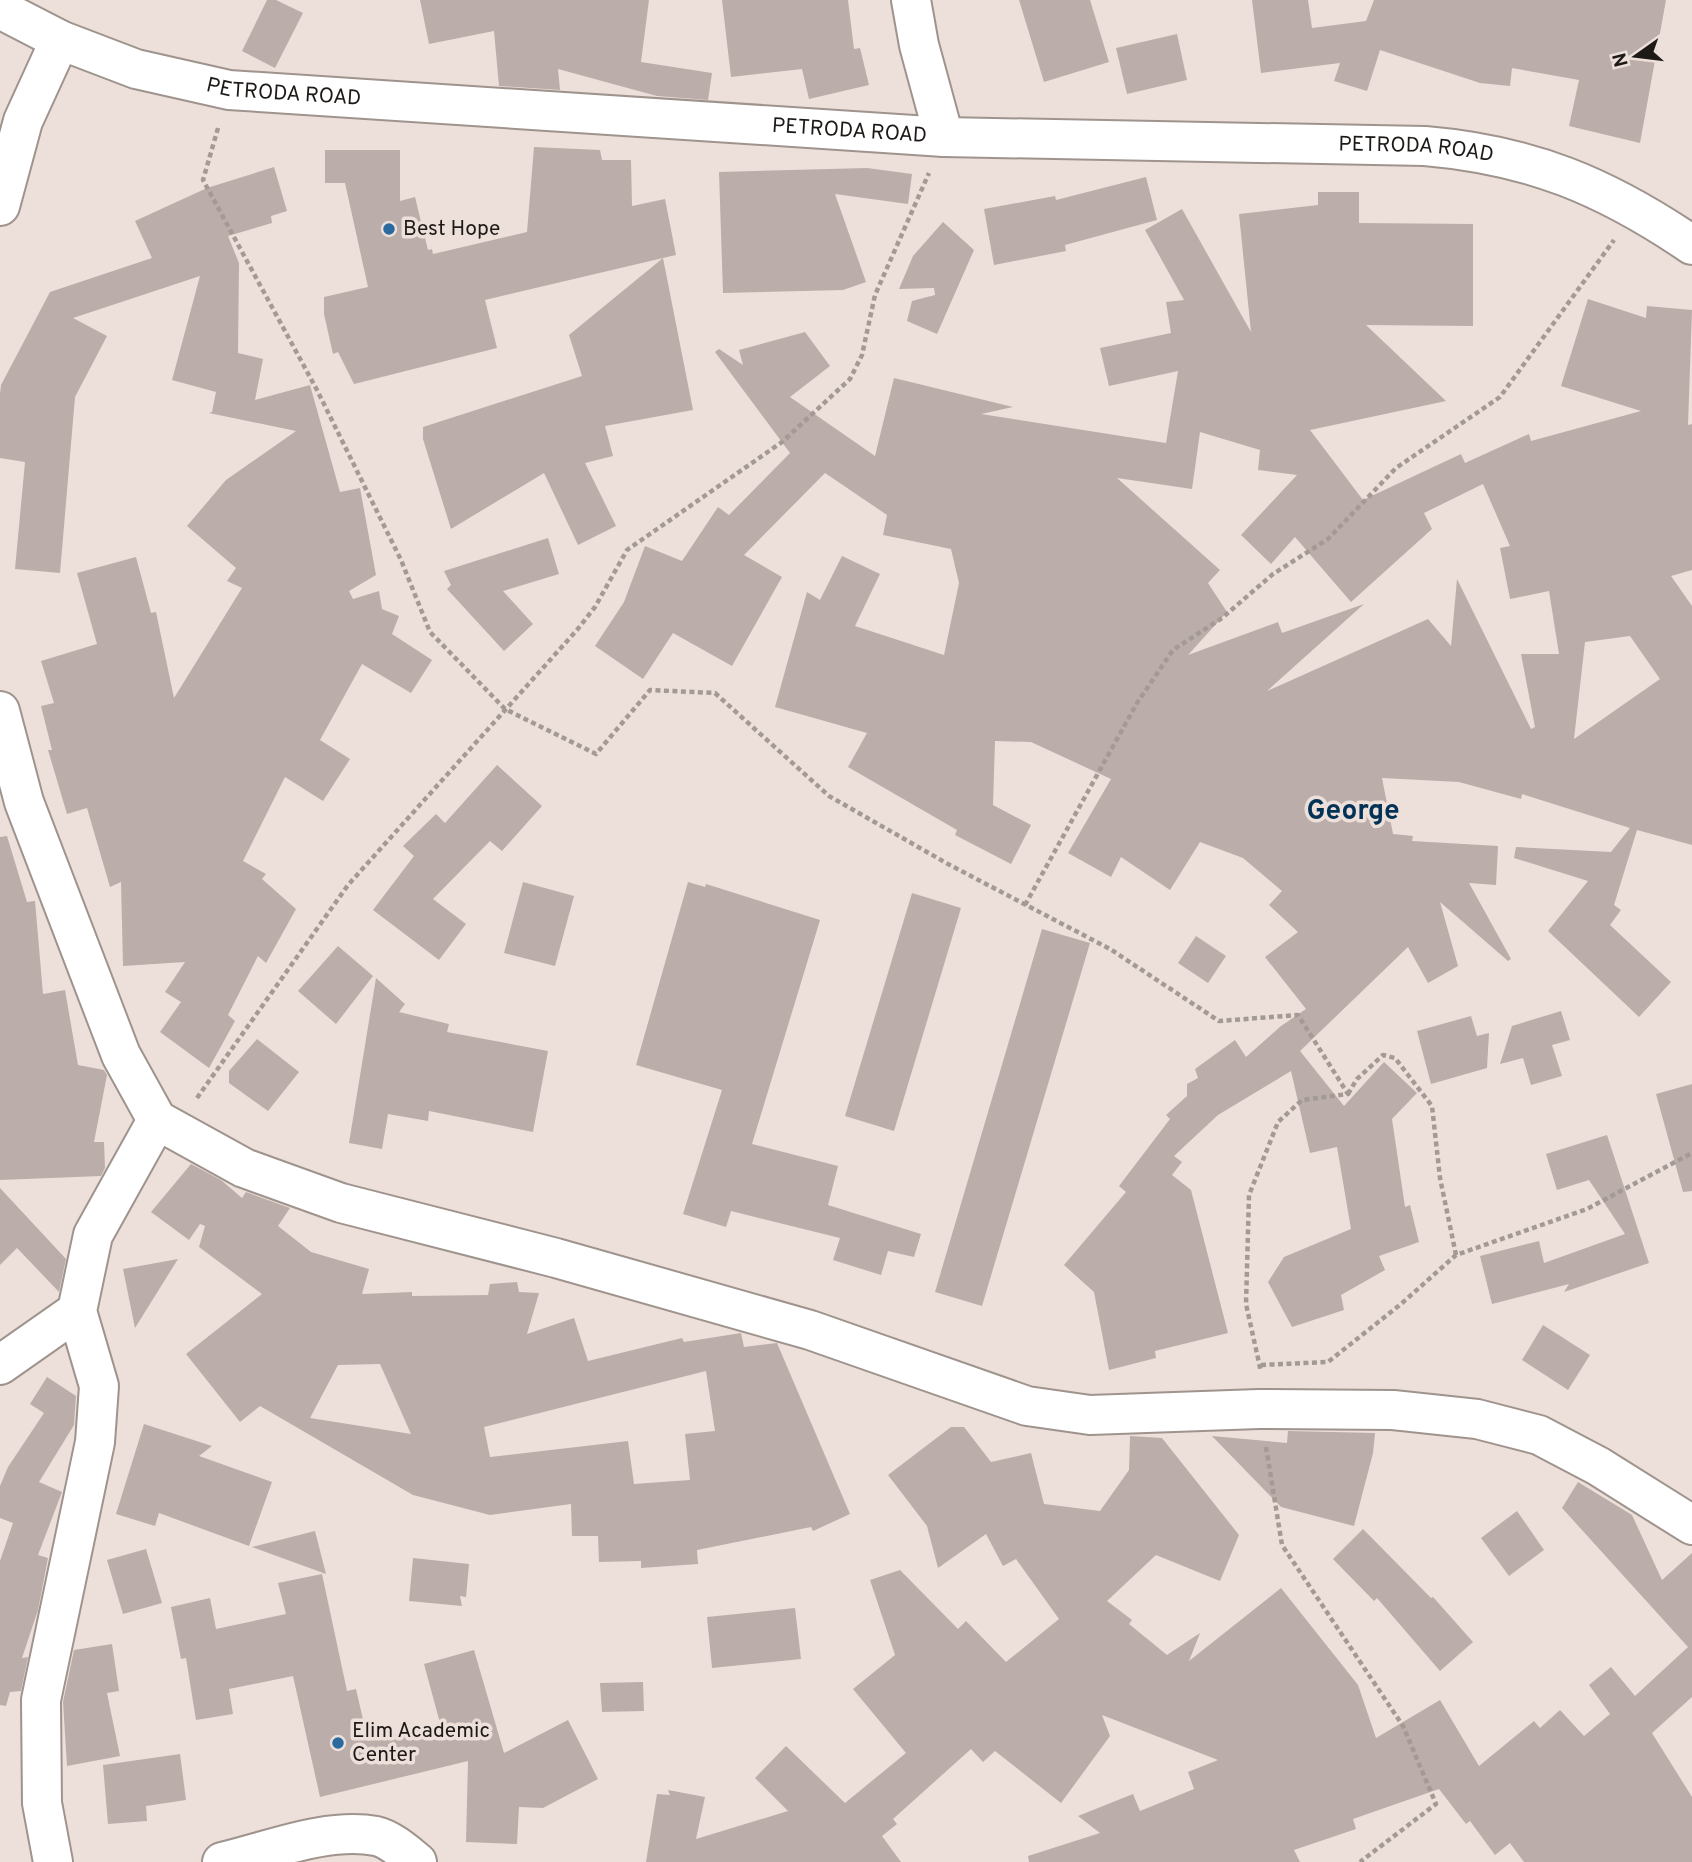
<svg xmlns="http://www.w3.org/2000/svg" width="1692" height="1862" viewBox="0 0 1692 1862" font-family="Overpass,sans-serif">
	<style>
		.building { fill: #bbada9; fill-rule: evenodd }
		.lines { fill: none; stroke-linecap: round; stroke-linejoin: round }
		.minor-casing { stroke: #9f938d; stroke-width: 42 }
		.path { stroke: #a49a95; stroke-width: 4.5; stroke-dasharray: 5 3.5; stroke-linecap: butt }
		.minor { stroke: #fff; stroke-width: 38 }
		.poi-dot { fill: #2a6aa0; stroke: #ede0da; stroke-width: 2.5 }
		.labels { text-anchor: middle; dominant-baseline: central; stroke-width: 7; stroke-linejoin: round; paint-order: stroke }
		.street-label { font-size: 21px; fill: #1d1917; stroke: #ede0da }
		.poi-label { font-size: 21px; fill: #1d1917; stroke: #ede0da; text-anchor: start }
		.district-label { font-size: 28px; font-weight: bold; fill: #023256; stroke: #ede0da }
	</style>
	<rect width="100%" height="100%" fill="#ede0da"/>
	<g class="building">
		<polygon points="267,0 276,0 303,13 275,68 242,51"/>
		<polygon points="420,0 649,0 641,62 712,73 708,100 657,96 558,69 560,90 499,86 494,31 429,44"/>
		<polygon points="722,0 848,0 854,49 860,48 869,85 809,99 802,69 731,77"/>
		<polygon points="1019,0 1090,0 1109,62 1044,82"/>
		<polygon points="1252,0 1308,0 1312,28 1366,21 1374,0 1666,0 1640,143 1569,126 1579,80 1512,68 1510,86 1480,83 1380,50 1367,91 1334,81 1340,63 1261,73"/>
		<polygon points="1177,34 1187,80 1127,94 1116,48"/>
		<polygon points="534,147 600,150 602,160 631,160 632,206 665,199 676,255 663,258 693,410 605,426 613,456 585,463 616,526 578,545 544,473 451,529 423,439 423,427 582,376 569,335 663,258 485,300 497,348 354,384 338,352 333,354 324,314 324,297 368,287 345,183 325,183 325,150 400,150 400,201 415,197 428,250 432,249 433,254 527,232"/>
		<polygon points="274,167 287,211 271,216 272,223 228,236 239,263 238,353 263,359 255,400 310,385 340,492 360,488 376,575 349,591 353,599 379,591 382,609 399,616 392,634 432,660 411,693 362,664 320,740 350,759 323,801 285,777 243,861 266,874 262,879 296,909 266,963 258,956 228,1015 235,1021 209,1068 160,1032 181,1002 165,992 185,962 123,966 121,882 110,887 87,808 67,814 48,750 52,750 41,706 54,703 41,661 97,644 77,573 136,557 151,613 156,612 174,698 242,588 227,581 236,568 187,526 226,480 296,431 209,413 212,412 216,392 172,380 200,276 73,318 107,336 75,397 60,573 15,569 25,462 0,458 0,394 1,385 50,292 152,258 135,221 207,188"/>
		<polygon points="867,168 912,174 908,204 835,194 866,282 843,290 723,293 719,172"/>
		<polygon points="1146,177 1157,220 1065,245 1066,251 994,265 984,209 1055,196 1056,200"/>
		<path d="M1318,192H1359V223L1473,224V326L1366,325L1446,401L1310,430L1363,500L1461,454L1465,463L1529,434L1531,441L1641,411L1561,386L1588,299L1646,318L1647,306L1692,310L1688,425L1692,424V570L1671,576L1692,606V845L1637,830L1614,905L1621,910L1610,925L1671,982L1639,1017L1548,931L1588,881L1514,858L1516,847L1611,852L1630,828L1522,794L1521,799L1459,782L1382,778L1393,834L1413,836L1412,841L1498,846L1496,885L1469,883L1511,959L1508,961L1440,902L1458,966L1428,983L1408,947L1300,1051L1344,1106L1384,1062L1417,1093L1392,1119L1405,1207L1410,1205L1419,1242L1379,1256L1385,1270L1341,1295L1344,1310L1292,1327L1268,1282L1284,1257L1351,1229L1337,1147L1310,1153L1291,1071L1218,1115L1174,1156L1182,1162L1172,1175L1191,1190L1228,1333L1155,1351L1156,1358L1109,1370L1094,1292L1064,1265L1126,1192L1119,1186L1170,1119L1166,1115L1187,1096V1084L1198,1078L1195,1069L1235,1040L1246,1057L1281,1026L1306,1009L1265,957L1298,932L1269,905L1282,891L1243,858L1200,842L1170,890L1121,857L1111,877L1068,853L1111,779L1031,742L995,741L993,805L1031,825L1011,864L955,835L957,830L848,767L867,733L775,707L807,592L820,600L842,556L880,574L855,626L944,655L959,583L951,549L883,535L887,515L825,473L744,555L782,577L732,666L673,633L643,679L595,646L624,602L645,546L682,561L718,507L729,515L790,453L715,352L719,349L743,365L739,350L805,332L830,366L790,397L875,456L894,378L1013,407L981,414L1166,443L1178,371L1109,386L1100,348L1171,333L1166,302L1184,300L1145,230L1182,209L1251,332L1239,214L1318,205ZM1200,432L1260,450L1258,470L1297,475L1241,535L1271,564L1295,537L1351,602L1432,529L1424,513L1483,484L1510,546L1500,548L1510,599L1549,591L1559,654H1521L1535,727L1531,729L1457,579L1451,646L1428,619L1267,691L1364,604L1282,633L1278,622L1188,655L1227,612L1208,583L1220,570L1117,478L1192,489ZM1630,636L1660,679L1574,739L1585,642Z"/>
		<polygon points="943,222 974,250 937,334 907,321 912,301 935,295 934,288 899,289 913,256"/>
		<polygon points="548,538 559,574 503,591 533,624 504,651 447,589 451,585 444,571"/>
		<polygon points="497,765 542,806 502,851 490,841 433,899 466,924 439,960 373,910 414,856 403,846 436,814 445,823"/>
		<polygon points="7,836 27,902 35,901 43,994 65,990 78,1065 104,1070 107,1075 94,1142 104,1142 105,1168 101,1176 0,1180 0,837"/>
		<polygon points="523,882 574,896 555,966 504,953"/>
		<polygon points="688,882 705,887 706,884 820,920 752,1144 838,1166 828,1205 921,1234 914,1257 888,1251 881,1275 833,1260 840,1238 731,1211 726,1227 683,1214 722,1090 636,1065"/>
		<polygon points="912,893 961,908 894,1131 845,1116"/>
		<polygon points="1042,929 1090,943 982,1306 935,1292"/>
		<polygon points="1196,936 1226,956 1208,983 1178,963"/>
		<polygon points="338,946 373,976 336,1024 298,991"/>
		<polygon points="376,978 405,1004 399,1012 449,1024 447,1032 548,1051 533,1132 429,1111 428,1121 388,1114 382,1149 349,1143"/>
		<polygon points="1561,1011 1570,1040 1552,1045 1562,1076 1531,1085 1523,1058 1500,1064 1512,1026"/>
		<polygon points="1471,1016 1477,1036 1489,1033 1487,1068 1431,1084 1417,1031"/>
		<polygon points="257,1039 299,1072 268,1111 229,1083 229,1071"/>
		<polygon points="1692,1084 1692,1191 1683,1192 1656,1094"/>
		<polygon points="1607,1135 1649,1263 1564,1292 1569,1284 1492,1304 1480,1256 1539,1241 1544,1263 1625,1234 1589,1180 1557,1190 1546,1154"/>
		<path d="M191,1164L221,1180L242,1198L246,1192L290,1208L278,1226L311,1252L369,1269L362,1294L412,1292V1296L488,1295L490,1284L517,1282L519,1292L539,1293L527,1334L574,1318L588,1361L682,1338L684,1342L741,1333L744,1347L777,1343L850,1514L813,1531L811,1527L697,1550L698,1564L641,1568V1561L599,1562L598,1536H572L571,1504L490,1515L413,1495L260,1406L240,1422L186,1354L262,1294L199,1247L205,1226L200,1224L189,1240L151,1212ZM380,1364L411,1434L310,1418L338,1365ZM706,1371L715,1431L685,1434L690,1480L634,1484L628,1441L490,1457L484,1427Z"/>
		<polygon points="0,1188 66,1259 59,1292 17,1248 0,1265"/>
		<polygon points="178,1259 135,1328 123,1269"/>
		<polygon points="1543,1325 1590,1355 1568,1390 1522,1360"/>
		<polygon points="47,1377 76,1396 74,1425 39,1482 62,1492 38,1555 48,1558 38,1610 22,1658 28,1657 21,1691 10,1692 6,1706 0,1705 0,1561 13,1523 0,1518 0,1486 8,1467 44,1413 30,1404"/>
		<polygon points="144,1424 212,1446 199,1456 272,1482 249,1546 159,1513 155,1526 116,1514"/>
		<polygon points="951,1427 964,1427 991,1462 1031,1453 1044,1504 1100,1511 1129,1470 1130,1436 1162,1438 1239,1535 1220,1581 1156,1555 1107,1601 1132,1620 1129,1624 1167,1655 1200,1633 1189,1661 1281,1588 1358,1685 1376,1738 1440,1700 1479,1766 1534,1721 1540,1728 1560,1710 1584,1736 1610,1714 1589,1685 1611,1667 1635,1696 1688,1647 1562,1508 1578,1482 1632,1515 1662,1580 1692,1553 1692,1697 1652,1733 1692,1797 1692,1862 1524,1862 1510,1843 1495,1855 1470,1821 1466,1824 1439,1789 1353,1819 1356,1829 1294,1850 1300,1862 1029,1862 1028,1856 1100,1833 1078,1816 1133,1794 1140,1811 1194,1789 1188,1772 1218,1760 1102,1715 1110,1736 1061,1803 995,1751 983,1762 971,1749 893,1819 897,1824 882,1836 901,1862 646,1862 657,1794 670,1795 668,1790 705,1797 696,1839 788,1811 755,1778 786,1746 845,1803 906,1753 853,1689 895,1655 870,1580 900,1570 958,1629 966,1621 1006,1662 1059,1619 1016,1559 1003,1566 986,1534 938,1568 927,1526 888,1475"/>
		<polygon points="1288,1431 1375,1433 1373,1453 1354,1526 1281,1507 1212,1436 1287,1443"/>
		<polygon points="1517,1511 1544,1550 1509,1576 1481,1538"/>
		<polygon points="1363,1529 1431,1598 1433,1597 1473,1642 1440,1671 1377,1598 1374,1601 1333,1559"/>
		<polygon points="315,1531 326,1574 252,1547"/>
		<polygon points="146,1549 162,1603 123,1614 107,1560"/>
		<polygon points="413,1558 469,1564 466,1597 460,1596 462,1606 409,1601"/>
		<polygon points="322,1574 347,1691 356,1689 368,1741 440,1723 424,1664 474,1650 504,1753 568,1720 598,1779 543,1808 519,1807 517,1844 466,1842 468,1761 320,1797 293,1676 229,1689 233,1714 196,1720 186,1658 181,1659 171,1607 210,1598 216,1629 286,1614 278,1583"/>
		<polygon points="795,1608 801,1659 712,1668 707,1617"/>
		<polygon points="112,1644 119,1691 107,1693 120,1756 67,1766 63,1702 74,1650"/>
		<polygon points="643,1682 644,1711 602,1712 600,1683"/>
		<polygon points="180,1754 186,1800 146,1806 147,1821 108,1824 103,1765"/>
	</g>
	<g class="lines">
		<defs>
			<g id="minor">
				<polyline points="911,0 919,45 944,137"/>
				<path id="s1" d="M0,9L60,40L136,69L229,90L944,137L1425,146C1531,155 1605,186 1692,245"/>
				<polyline points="0,206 23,121 60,40"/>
				<polyline points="0,711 24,802 121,1055 157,1120 244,1168 341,1203 556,1258 810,1330 1027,1406 1090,1415 1259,1409 1393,1410 1477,1419 1539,1435 1598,1466 1692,1525"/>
				<polyline points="0,1365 77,1311"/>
				<polyline points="53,1862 42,1803 41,1700 95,1442 99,1386 77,1311 93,1235 157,1120"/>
				<path d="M222,1862C269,1851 327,1827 376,1836C390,1839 406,1853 417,1862"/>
			</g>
		</defs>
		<use href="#minor" class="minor-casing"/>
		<g class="path">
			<polyline points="218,128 203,180 317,390 401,560 430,632 505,709 596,754 650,690 715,693 829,796 948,864 1110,949 1219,1021 1298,1015 1348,1094 1302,1100 1278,1122 1249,1195 1246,1304 1261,1372"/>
			<polyline points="1025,905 1137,703 1173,650 1222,618 1273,574 1328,539 1396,468 1500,397 1614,240"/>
			<polyline points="1348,1094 1357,1079 1383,1055 1395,1058 1432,1106 1440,1178 1456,1255"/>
			<polyline points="197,1098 348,885 577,630 595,607 627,550 782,442 850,379 862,355 875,295 929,173"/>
			<polyline points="1261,1365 1328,1362 1401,1304 1456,1255 1587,1209 1692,1153"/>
			<polyline points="1266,1447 1282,1545 1403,1726 1436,1804 1360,1862"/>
		</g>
		<use href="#minor" class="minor"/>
	</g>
	<g class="poi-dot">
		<circle cx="389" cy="229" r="7"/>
		<circle cx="338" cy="1743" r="7"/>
	</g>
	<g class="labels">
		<g class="street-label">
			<text stroke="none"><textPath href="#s1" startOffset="299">PETRODA ROAD</textPath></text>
			<text stroke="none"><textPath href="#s1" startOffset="866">PETRODA ROAD</textPath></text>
			<text stroke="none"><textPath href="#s1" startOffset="1433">PETRODA ROAD</textPath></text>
		</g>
		<g class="poi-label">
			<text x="403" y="229">Best Hope</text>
			<text x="352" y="1731">Elim Academic<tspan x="352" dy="24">Center</tspan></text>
		</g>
		<g class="district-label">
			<text x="1353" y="812">George</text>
		</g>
	</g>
	<g transform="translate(1636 56) rotate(256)" stroke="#ede0da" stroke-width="5" paint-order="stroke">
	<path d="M0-5L12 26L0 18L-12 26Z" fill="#1d1917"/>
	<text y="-10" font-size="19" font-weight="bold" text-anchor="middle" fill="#1d1917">N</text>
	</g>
</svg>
